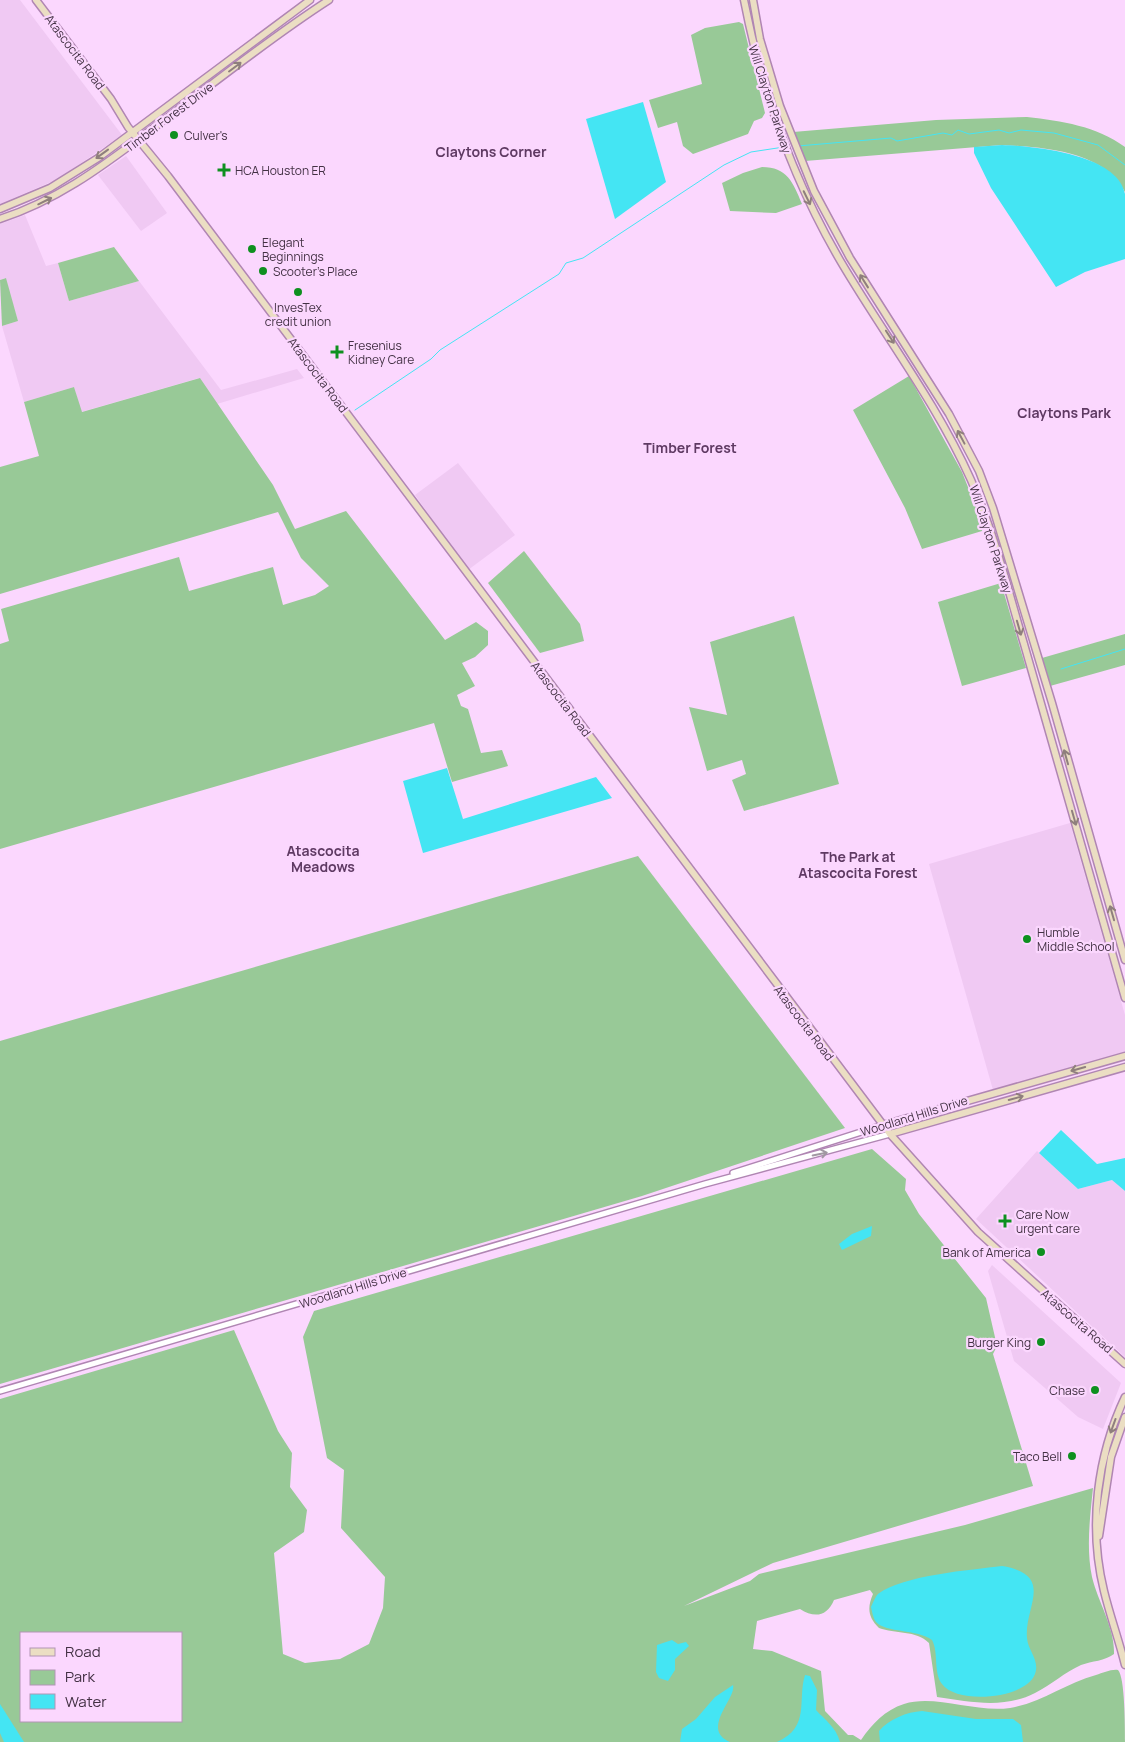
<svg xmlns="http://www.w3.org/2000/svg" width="1125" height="1742" viewBox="0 0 1125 1742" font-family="Manrope,sans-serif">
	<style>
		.built { fill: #f0c9f3 }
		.green { fill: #98c997; fill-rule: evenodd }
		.water { fill: #44e5f3 }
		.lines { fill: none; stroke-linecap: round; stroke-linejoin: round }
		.stream { stroke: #44e5f3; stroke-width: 1 }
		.tertiary-casing { stroke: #b086b3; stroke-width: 8 }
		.secondary-casing { stroke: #b086b3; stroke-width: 9 }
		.tertiary { stroke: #fff; stroke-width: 5 }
		.secondary { stroke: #ebdec3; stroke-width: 6 }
		.oneway { stroke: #8f7f7d }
		.oneway2 { stroke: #a198a2 }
		.poi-dot { fill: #0e901f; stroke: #fbd7fe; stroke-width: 2 }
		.labels { text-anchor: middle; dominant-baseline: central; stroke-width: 4.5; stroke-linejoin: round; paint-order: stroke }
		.street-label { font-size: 12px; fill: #433144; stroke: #fbd7fe }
		.poi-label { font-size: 12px; fill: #433144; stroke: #fbd7fe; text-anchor: start }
		.neighbourhood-label { font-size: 14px; font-weight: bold; fill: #5f3a63; stroke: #fbd7fe }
	</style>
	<rect width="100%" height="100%" fill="#fbd7fe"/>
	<g class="built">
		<polygon points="0,0 20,0 122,135 58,179 0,204"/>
		<polygon points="126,156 167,213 141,231 98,175"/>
		<polygon points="25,215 46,266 58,263 69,301 139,281 221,390 297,369 304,378 217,404 199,378 81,412 74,387 24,402 2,326 18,321 5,278 0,280 0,224"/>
		<polygon points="458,463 515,535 468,570 415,495"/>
		<polygon points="1070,823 1125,1015 1125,1052 993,1090 929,864"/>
		<polygon points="1037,1151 1078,1189 1112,1180 1125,1191 1125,1357 976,1219"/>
		<polygon points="992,1265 1121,1383 1103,1429 1078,1417 1014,1361 988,1271"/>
	</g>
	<g class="green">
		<polygon points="739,22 743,24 765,113 762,118 754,121 748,134 693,154 683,146 677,122 658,128 649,100 702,84 691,35 705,28"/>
		<path d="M1027,117C1062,121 1096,126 1125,147V192C1104,151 1043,147 1002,145L805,161L793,132L936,120Z"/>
		<path d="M762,167C787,167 793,182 802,204L776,213L730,211L722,183L743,173Z"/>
		<polygon points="114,247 139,281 69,301 58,263"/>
		<polygon points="6,278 18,321 2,326 0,280"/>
		<polygon points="909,376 962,472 983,525 982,531 922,549 905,508 853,410"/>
		<polygon points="200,378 273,485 295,529 346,511 445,640 476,622 488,631 488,645 475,657 462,663 475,686 457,695 461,706 468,709 481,753 502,750 508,766 452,782 434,723 0,849 0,644 9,641 1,609 179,557 189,591 273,567 283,605 315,595 329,586 301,558 278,512 0,594 0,467 39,456 24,402 74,387 82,412"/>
		<polygon points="524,551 580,624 584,641 540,653 488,583"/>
		<polygon points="1001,583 1026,668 962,686 938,602"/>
		<polygon points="794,616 839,784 744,811 732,780 746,774 742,760 707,771 689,707 727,715 710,642"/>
		<polygon points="1125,634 1125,665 1050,686 1042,658"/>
		<polygon points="638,856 845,1128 642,1196 0,1384 0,1041"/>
		<path d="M872,1149L906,1179L905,1190L919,1214L986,1298L997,1346L993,1354L1033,1486L773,1563L684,1606L750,1581L759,1574L965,1525L1093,1488C1090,1517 1086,1548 1092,1577C1098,1602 1115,1628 1114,1654C1105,1661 1092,1661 1081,1665C1065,1672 1051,1685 1035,1693C1004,1709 971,1702 937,1697L929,1643C916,1630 895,1634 879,1628C868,1617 867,1608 873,1594L870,1590L834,1600C827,1617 814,1618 800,1609L757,1621L753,1649L772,1651L821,1671L825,1711L848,1735H853L861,1740C872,1724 885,1710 904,1704C935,1694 975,1713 1010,1708C1041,1703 1066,1683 1096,1675C1103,1673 1111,1669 1118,1670C1125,1677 1125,1727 1125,1742H0V1399L234,1330L278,1431L292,1453L290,1487L307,1510L304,1532L274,1553L283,1654L305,1663L340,1659L369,1644L383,1608L385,1577L341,1528L344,1470L327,1458L303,1337L314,1311ZM21,1633H181V1721H21Z"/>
	</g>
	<g class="water">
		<polygon points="643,102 666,182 615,219 586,119"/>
		<path d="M1002,145C1033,146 1118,154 1125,194C1125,214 1125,239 1125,259L1085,272L1056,287L991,188L974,153V147Z"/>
		<polygon points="447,768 463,819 596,777 612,798 423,853 403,781"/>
		<polygon points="1061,1130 1097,1164 1125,1158 1125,1191 1112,1180 1078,1189 1039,1153"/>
		<polygon points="872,1226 871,1236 842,1250 839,1244 852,1234"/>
		<path d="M1002,1566C1056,1575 1024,1607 1027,1638C1028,1651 1040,1660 1035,1674C1026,1699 957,1705 942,1684C933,1672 939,1653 932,1640C917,1629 886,1633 876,1622C873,1618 872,1611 871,1607C873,1603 875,1597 878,1594C903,1575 971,1570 1002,1566Z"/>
		<polygon points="672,1640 678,1644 686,1642 689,1646 675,1659 675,1670 668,1681 659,1678 656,1672 657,1645"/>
		<path d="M805,1675L810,1676L817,1690L816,1710C825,1720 836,1727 840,1742H777C811,1727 797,1700 805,1675Z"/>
		<path d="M733,1685C737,1698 700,1729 730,1742H680L682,1729L696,1719L715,1697Z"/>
		<polygon points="0,1704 24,1742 4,1742 0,1733"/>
		<path d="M922,1711L976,1719H1013L1021,1725L1023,1742H880L879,1731C889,1719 907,1712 922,1711Z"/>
	</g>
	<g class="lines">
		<g class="stream">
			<polyline points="798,146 891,138 897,141 943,133 952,135 958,130 969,134 999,130 1009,133 1021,130 1054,133 1098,145 1125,165"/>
			<polyline points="355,410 431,359 440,350 559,274 566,263 583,258 724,165 751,152 784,147"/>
			<polyline points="1061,669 1125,649"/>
		</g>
		<defs>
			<g id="tertiary">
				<polyline points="733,1173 883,1125"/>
				<polyline points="0,1391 705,1184 890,1134"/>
			</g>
			<g id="secondary">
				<polyline points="36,0 111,99 128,127 168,176 890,1134 978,1232 1125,1364"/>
				<path d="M744,0C762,93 793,180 841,262C884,335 936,402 971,480C994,532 1008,590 1024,644C1058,762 1092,880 1125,998"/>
				<polyline points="753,0 760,39 780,106 814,191 850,258 949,414 979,471 993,508 1052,703 1125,960"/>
				<polyline points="0,209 50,188 98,158 310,0"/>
				<path d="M0,219C55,201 99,169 144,135C206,90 265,41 329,0"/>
				<polyline points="883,1125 1125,1056"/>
				<polyline points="890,1134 1125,1067"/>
				<path d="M1125,1397C1097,1456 1088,1526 1104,1591C1110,1616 1119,1640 1125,1665"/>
				<polyline points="1099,1536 1111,1457 1125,1417"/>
			</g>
		</defs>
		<use href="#tertiary" class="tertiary-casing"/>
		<use href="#secondary" class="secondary-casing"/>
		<use href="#tertiary" class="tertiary"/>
		<use href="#secondary" class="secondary"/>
	</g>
	<defs><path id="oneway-shaft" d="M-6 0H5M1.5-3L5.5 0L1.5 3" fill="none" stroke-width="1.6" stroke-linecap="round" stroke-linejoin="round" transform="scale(1.25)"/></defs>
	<g class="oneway">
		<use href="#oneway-shaft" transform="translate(235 67) rotate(-37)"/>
		<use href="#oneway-shaft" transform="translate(102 154) rotate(144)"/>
		<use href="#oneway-shaft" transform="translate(807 198) rotate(64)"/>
		<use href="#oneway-shaft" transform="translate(45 201) rotate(-26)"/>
		<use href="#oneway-shaft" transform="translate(864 281) rotate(-122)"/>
		<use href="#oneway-shaft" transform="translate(890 337) rotate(57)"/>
		<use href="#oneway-shaft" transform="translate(961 437) rotate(-118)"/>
		<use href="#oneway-shaft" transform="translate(1019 628) rotate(74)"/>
		<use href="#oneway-shaft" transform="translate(1066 757) rotate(-106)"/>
		<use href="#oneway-shaft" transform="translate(1074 818) rotate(74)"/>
		<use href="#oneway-shaft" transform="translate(1112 913) rotate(-106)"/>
		<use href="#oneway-shaft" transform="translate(1078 1069) rotate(164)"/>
		<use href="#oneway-shaft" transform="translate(1016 1098) rotate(-15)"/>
		<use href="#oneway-shaft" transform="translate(1113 1426) rotate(110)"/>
	</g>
	<use class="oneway2" href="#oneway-shaft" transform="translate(820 1154) rotate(-11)"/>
	<g class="poi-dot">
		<circle cx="174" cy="135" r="5"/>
		<path d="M221.5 162.5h5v5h5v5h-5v5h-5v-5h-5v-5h5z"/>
		<circle cx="252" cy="249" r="5"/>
		<circle cx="263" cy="271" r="5"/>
		<circle cx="298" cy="292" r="5"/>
		<path d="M334.5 344.5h5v5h5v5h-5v5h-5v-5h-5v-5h5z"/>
		<circle cx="1027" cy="939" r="5"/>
		<path d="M1002.5 1213.5h5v5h5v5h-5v5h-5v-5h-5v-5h5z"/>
		<circle cx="1041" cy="1252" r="5"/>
		<circle cx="1041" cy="1342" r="5"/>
		<circle cx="1095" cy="1390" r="5"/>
		<circle cx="1072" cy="1456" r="5"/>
	</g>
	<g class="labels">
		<g class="street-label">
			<text transform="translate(75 52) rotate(53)">Atascocita Road</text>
			<text transform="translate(770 99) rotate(72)">Will Clayton Parkway</text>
			<text transform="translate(169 117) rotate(-37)">Timber Forest Drive</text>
			<text transform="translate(318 375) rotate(53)">Atascocita Road</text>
			<text transform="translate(991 539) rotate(72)">Will Clayton Parkway</text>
			<text transform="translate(561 699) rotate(53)">Atascocita Road</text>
			<text transform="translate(804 1023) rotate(53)">Atascocita Road</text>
			<text transform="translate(914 1116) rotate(-17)">Woodland Hills Drive</text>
			<text transform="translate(353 1288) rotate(-17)">Woodland Hills Drive</text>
			<text transform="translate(1077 1321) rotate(41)">Atascocita Road</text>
		</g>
		<g class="poi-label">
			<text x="184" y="135">Culver's</text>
			<text x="235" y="170">HCA Houston ER</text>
			<text x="262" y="242">Elegant<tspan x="262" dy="14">Beginnings</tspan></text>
			<text x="273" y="271">Scooter's Place</text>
			<text x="298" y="307" text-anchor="middle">InvesTex<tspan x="298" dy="14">credit union</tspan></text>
			<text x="348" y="345">Fresenius<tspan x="348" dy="14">Kidney Care</tspan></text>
			<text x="1037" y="932">Humble<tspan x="1037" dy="14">Middle School</tspan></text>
			<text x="1016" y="1214">Care Now<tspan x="1016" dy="14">urgent care</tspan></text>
			<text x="1031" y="1252" text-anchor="end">Bank of America</text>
			<text x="1031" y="1342" text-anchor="end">Burger King</text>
			<text x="1085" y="1390" text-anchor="end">Chase</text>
			<text x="1062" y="1456" text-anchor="end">Taco Bell</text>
		</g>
		<g class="neighbourhood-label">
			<text x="491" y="151">Claytons Corner</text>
			<text x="1064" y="412">Claytons Park</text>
			<text x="690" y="447">Timber Forest</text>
			<text x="323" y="850">Atascocita<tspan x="323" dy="16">Meadows</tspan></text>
			<text x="858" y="856">The Park at<tspan x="858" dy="16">Atascocita Forest</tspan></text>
		</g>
	</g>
	<rect x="20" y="1632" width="162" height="90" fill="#fbd7fe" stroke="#b195b4"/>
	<rect x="30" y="1648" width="25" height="8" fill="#ebdec3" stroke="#b195b4"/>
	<text x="65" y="1657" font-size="15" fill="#433144">Road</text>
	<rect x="30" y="1670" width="25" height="15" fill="#98c997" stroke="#b195b4"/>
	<text x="65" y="1682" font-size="15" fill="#433144">Park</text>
	<rect x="30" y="1694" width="25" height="15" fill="#44e5f3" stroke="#b195b4"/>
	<text x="65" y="1707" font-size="15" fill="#433144">Water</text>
</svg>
